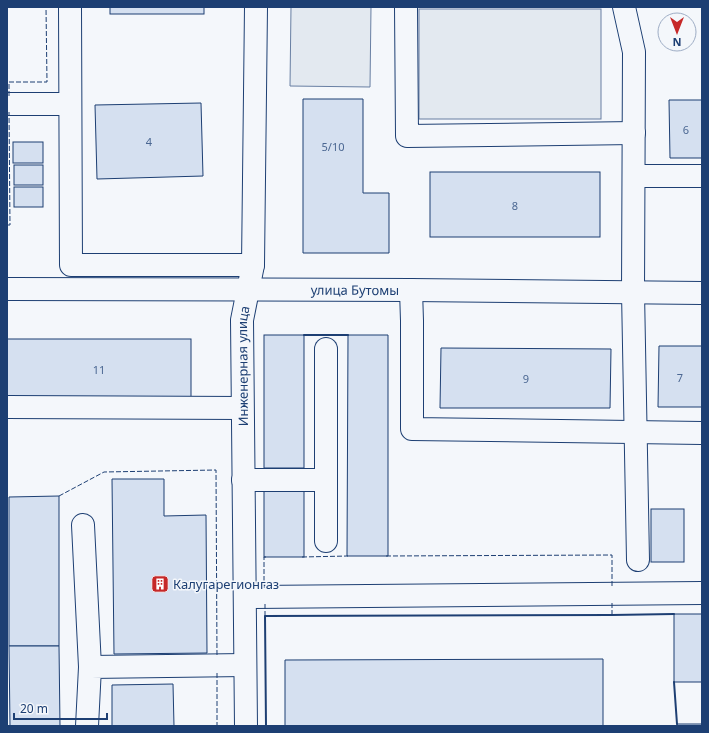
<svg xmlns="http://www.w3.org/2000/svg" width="709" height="733" viewBox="0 0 709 733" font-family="'Noto Sans',sans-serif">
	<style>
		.green { fill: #e3e9f0; stroke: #687fa3 }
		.building { fill: #d5e0f0; stroke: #1d3f73 }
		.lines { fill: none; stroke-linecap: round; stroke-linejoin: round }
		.minor-casing { stroke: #1d3f73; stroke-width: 24 }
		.minor { stroke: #f4f7fb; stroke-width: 22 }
		.fence { stroke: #1d3f73; stroke-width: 1; stroke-dasharray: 5 2; stroke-linecap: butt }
		.wall { stroke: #1d3f73; stroke-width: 2 }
		.labels { text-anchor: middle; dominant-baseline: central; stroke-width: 3; stroke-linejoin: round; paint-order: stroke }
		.number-label { font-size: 11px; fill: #4b6792 }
		.street-label { font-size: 13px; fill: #1d3f73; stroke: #f4f7fb }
		.poi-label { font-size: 13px; fill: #1d3f73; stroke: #f4f7fb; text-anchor: start }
	</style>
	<rect width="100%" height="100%" fill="#f4f7fb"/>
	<g class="green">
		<polygon points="291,7 371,7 370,87 290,86"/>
		<rect x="419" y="9" width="182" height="110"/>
	</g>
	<g class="building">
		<rect x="110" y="7" width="94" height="7"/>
		<polygon points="303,99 363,99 363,193 389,193 389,253 303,253"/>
		<polygon points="669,100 702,100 702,158 670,158"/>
		<polygon points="201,103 203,176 97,179 95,105"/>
		<rect x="13" y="142" width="30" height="21"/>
		<rect x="14" y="165" width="29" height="20"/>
		<rect x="430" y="172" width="170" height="65"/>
		<rect x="14" y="187" width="29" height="20"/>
		<rect x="264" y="335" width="40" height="133"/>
		<polygon points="348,335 388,335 388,556 347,556"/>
		<rect x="7" y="339" width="184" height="60"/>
		<polygon points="659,346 702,346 702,407 658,407"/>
		<polygon points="441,348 611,349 610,408 440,408"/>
		<polygon points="112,479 164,479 164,516 206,515 207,653 114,654"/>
		<rect x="264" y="491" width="40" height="66"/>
		<polygon points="59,496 59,646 9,646 9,497"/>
		<rect x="651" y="509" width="33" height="53"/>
		<rect x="674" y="614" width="28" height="68"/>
		<polygon points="9,646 59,646 60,726 10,726"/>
		<polygon points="603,659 603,726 285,726 285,660"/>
		<polygon points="173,684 174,726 112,726 112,685"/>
		<rect x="677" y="724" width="25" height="2"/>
	</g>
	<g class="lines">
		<defs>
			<g id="minor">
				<polyline points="70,7 71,265 253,265"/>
				<polyline points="406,7 407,136 634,133"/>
				<polyline points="624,7 634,52 633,292 638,560"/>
				<polyline points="7,104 70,104"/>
				<polyline points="634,176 702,176"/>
				<path id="s1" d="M7,289L411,290L702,293"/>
				<polyline points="411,290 412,321 412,429 702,433"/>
				<polyline points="326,349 326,541"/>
				<polyline points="7,407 242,408"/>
				<polyline points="243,480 326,480"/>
				<polyline points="83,525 90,667"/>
				<polyline points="245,597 702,593"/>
				<polyline points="87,726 90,667 245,665"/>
				<path id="s2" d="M246,726L242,320L253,265L256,7"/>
			</g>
		</defs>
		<use href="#minor" class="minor-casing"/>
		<use href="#minor" class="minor"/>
		<g class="fence">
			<polyline points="9,96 9,82 47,82 46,7"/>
			<polyline points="7,225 10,225 9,112"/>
			<polyline points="59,496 104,472 216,470 217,657"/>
			<polyline points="386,556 612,555 612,587"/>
			<polyline points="302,557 348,556"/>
			<polyline points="264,588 264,557 266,557"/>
			<polyline points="612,603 612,615"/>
			<polyline points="265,604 265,616"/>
			<polyline points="217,673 217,726"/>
		</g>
		<g class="wall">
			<polyline points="304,335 348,335"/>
			<polyline points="674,682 677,724"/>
			<polyline points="266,726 265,616 612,615 674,614"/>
		</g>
	</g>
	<defs>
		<symbol id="building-square" viewBox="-11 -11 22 22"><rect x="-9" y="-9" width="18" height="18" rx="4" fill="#c62828" stroke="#f4f7fb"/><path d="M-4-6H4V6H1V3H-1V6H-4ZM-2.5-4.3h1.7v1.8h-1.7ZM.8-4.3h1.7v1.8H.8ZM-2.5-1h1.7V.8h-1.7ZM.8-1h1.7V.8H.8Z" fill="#fff"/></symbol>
	</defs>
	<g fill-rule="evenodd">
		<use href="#building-square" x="150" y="574" width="20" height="20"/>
	</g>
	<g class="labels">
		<g class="number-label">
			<text x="686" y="129">6</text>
			<text x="149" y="141">4</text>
			<text x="333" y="146">5/10</text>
			<text x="515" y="205">8</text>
			<text x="99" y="369">11</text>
			<text x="680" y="377">7</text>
			<text x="526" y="378">9</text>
		</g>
		<g class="street-label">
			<text stroke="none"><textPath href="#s1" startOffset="348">улица Бутомы</textPath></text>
			<text stroke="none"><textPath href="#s2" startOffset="360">Инженерная улица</textPath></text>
		</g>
		<g class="poi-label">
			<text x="173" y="584">Калугарегионгаз</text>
		</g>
	</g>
	<rect width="709" height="733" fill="none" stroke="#1d3f73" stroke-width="16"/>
	<g transform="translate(677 32) rotate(180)"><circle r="19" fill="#f4f7fb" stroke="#9eadc5"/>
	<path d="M0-3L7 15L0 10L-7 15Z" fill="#c62828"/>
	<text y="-6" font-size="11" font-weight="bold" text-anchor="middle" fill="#1d3f73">N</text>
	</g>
	<path d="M14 713v6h93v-6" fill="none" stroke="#1d3f73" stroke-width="2"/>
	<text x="20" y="713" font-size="12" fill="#1d3f73" stroke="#f4f7fb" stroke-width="3" paint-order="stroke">20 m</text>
</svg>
